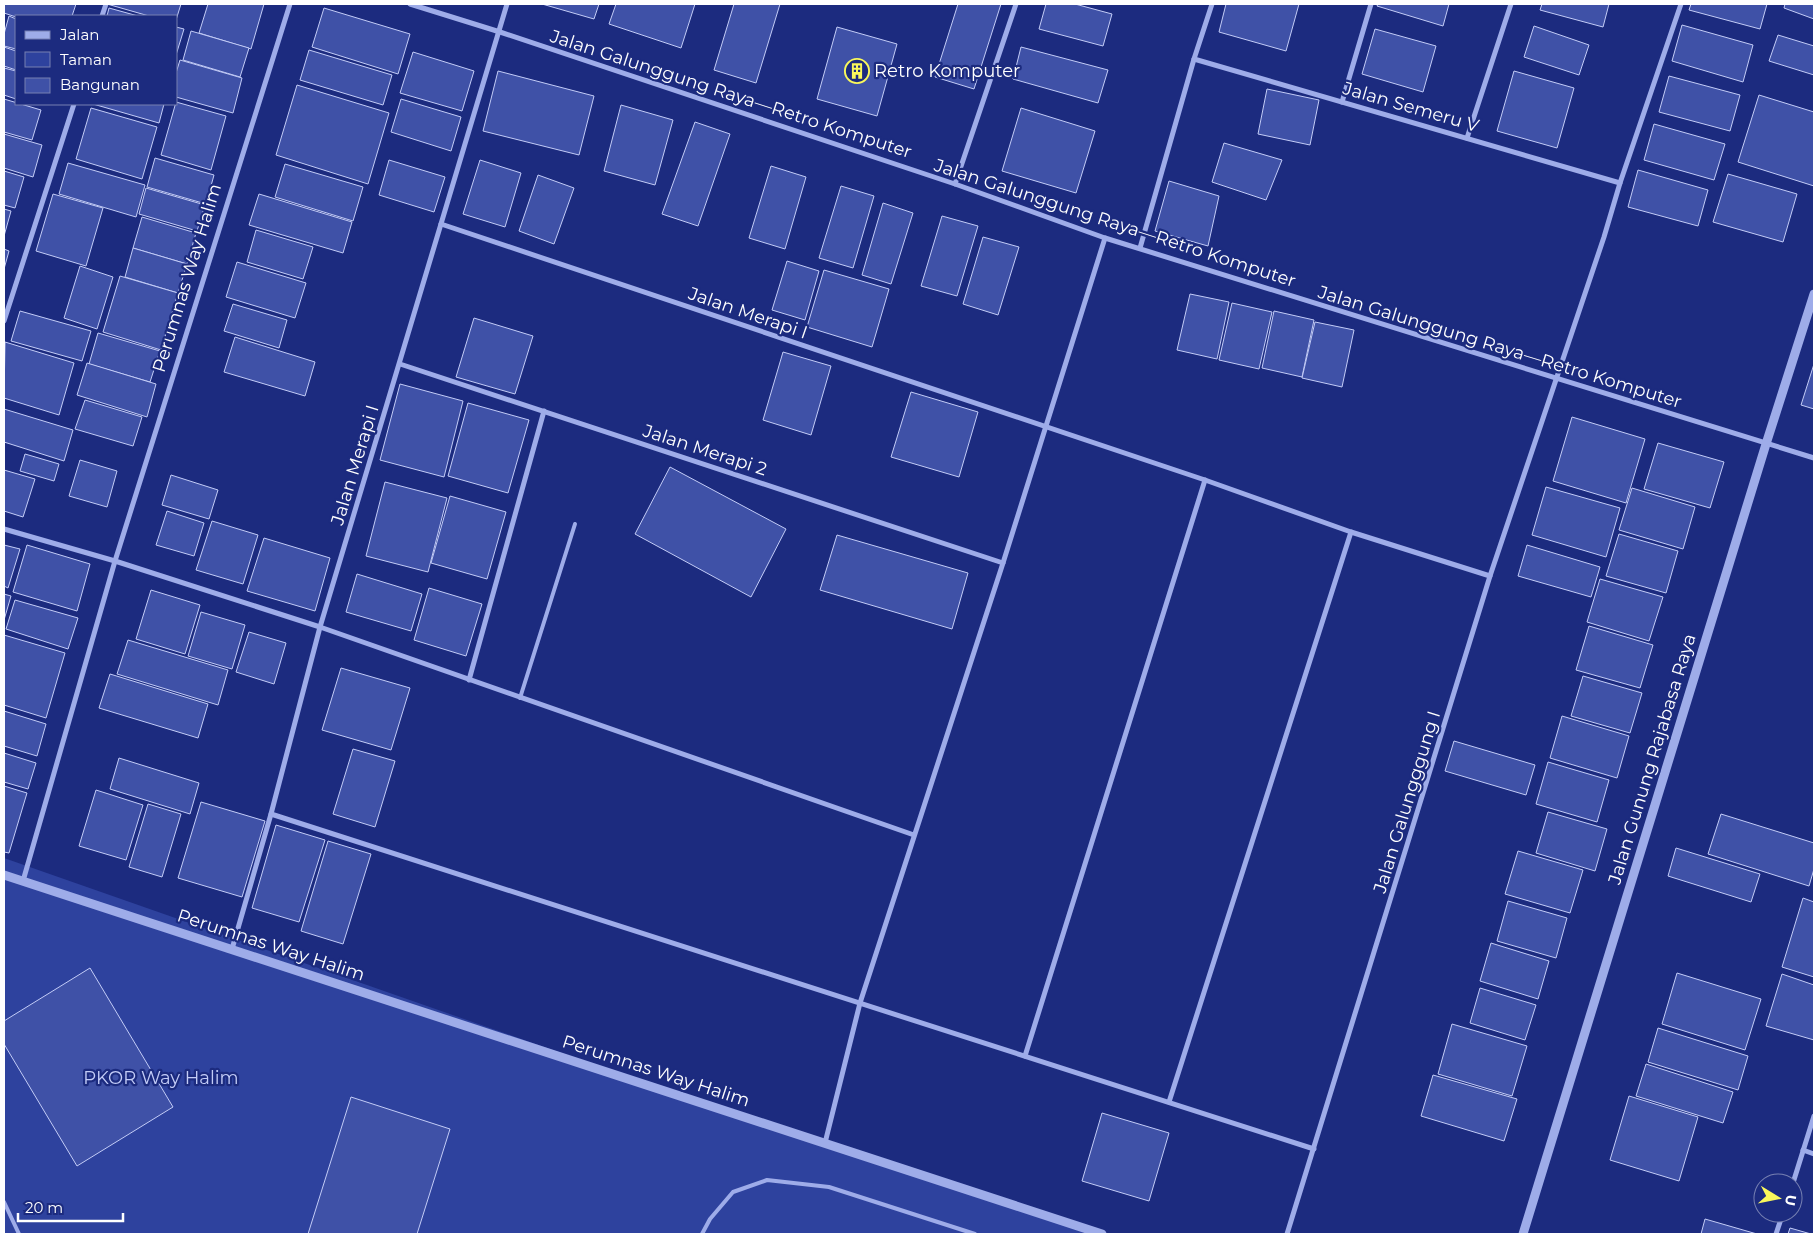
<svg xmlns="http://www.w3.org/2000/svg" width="1818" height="1238" viewBox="0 0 1818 1238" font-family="Montserrat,sans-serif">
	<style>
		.green { fill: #2e429e }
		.building { fill: #3f51a7; stroke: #c3ccf7 }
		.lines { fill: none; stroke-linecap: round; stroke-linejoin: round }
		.service { stroke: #9eace9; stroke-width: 4 }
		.minor { stroke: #9eace9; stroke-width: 5 }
		.tertiary { stroke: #9eace9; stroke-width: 9 }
		.labels { text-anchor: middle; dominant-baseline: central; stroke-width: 4.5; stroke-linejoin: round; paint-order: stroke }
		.poi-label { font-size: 18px; fill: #fff; stroke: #1c2b7f; text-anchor: start }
		.street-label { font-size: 18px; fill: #fff; stroke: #1c2b7f }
		.park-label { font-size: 18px; fill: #c3ccf7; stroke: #1c2b7f }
	</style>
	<rect width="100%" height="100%" fill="#1c2b7f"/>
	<polygon class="green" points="4,858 707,1104 1110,1234 4,1234"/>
	<g class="building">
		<polygon points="4,4 76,4 72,16 16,17 4,13"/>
		<polygon points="107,4 181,4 176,20 176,16 149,16"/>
		<polygon points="208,4 264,4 251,49 199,33"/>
		<polygon points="542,4 599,4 594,19"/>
		<polygon points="616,4 695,4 681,48 609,24"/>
		<polygon points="734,4 780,4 756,83 714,70"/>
		<polygon points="958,4 1001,4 974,89 935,77"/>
		<polygon points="1046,4 1075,4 1112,14 1103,46 1039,29"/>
		<polygon points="1226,4 1299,4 1286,51 1219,32"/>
		<polygon points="1378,4 1449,4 1443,26 1377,6"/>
		<polygon points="1542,4 1609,4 1603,27 1540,10"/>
		<polygon points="1691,4 1767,4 1760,29 1689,10"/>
		<polygon points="1785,4 1814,4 1814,19 1784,8"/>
		<polygon points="109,8 138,16 107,16"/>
		<polygon points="324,8 410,34 398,74 312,47"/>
		<polygon points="9,16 16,19 16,49 4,46 4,34"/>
		<polygon points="1682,25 1753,45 1743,82 1672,61"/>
		<polygon points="1534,26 1589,45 1579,75 1524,57"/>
		<polygon points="176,27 184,29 176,55"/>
		<polygon points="837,27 897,44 877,116 817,99"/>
		<polygon points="1375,29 1436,46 1423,92 1362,74"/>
		<polygon points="191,31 249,48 240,77 183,60"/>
		<polygon points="1778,35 1814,46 1814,75 1769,61"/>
		<polygon points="4,47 16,51 16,70 4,66"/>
		<polygon points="1021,47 1108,70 1098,103 1013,79"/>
		<polygon points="309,50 392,75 383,105 300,80"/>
		<polygon points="413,52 474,71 462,111 400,93"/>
		<polygon points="180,60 242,78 233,113 176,97 176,73"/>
		<polygon points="4,68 16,71 16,99 4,95"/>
		<polygon points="498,71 594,96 579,155 483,131"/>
		<polygon points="1514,71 1574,88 1557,148 1497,131"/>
		<polygon points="1669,76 1740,95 1730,131 1659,112"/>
		<polygon points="297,85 389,113 368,184 276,155"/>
		<polygon points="1267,89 1319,100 1310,145 1258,134"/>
		<polygon points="1759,95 1814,112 1814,186 1738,162"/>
		<polygon points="4,99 41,110 32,140 4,132"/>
		<polygon points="401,99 461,117 451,151 391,132"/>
		<polygon points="176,102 226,116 211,170 161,155"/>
		<polygon points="93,104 164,104 159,123"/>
		<polygon points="621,105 673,120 655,185 604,171"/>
		<polygon points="91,108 157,127 142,179 76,159"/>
		<polygon points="1021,108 1095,131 1076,193 1002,171"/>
		<polygon points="695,122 730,134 698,226 662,214"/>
		<polygon points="1654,124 1725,144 1714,180 1644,160"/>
		<polygon points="4,134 42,145 33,177 4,168"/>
		<polygon points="1224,143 1282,160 1266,200 1212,182"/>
		<polygon points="155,158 214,175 206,204 147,187"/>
		<polygon points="389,160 445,177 434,212 379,195"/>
		<polygon points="480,160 521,173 505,227 463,214"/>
		<polygon points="68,163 145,185 136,217 59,194"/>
		<polygon points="285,164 363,187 353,221 275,197"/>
		<polygon points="771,166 806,177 785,249 749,238"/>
		<polygon points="1638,170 1708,190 1698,226 1628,207"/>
		<polygon points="4,171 24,177 15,208 4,205"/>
		<polygon points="1728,174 1797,194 1783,242 1713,222"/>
		<polygon points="538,175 574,188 554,244 519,231"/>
		<polygon points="1169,181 1219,196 1208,246 1155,231"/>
		<polygon points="841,186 874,196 853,268 819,258"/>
		<polygon points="146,188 205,205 197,231 139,214"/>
		<polygon points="53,194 103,208 86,266 36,251"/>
		<polygon points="259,194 352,222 343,253 249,225"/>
		<polygon points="883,203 913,213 891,284 862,275"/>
		<polygon points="4,209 11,211 4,236"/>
		<polygon points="942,216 978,226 957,296 921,286"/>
		<polygon points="142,217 196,233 187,264 133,248"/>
		<polygon points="256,230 313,247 303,279 247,262"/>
		<polygon points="983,237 1019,247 998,315 963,304"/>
		<polygon points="133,248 187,264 178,293 125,277"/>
		<polygon points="4,249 9,251 4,269"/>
		<polygon points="787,261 819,271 805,320 772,310"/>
		<polygon points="237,262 306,283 295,318 226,297"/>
		<polygon points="80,266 113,277 97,329 64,318"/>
		<polygon points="824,270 889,289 872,347 807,327"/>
		<polygon points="120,276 178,293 161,350 103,332"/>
		<polygon points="1190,294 1229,302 1217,359 1177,350"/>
		<polygon points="1232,303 1272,312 1259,369 1219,360"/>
		<polygon points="233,304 287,320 279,348 224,331"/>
		<polygon points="20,311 91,331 82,361 11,341"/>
		<polygon points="1274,311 1314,320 1302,377 1262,368"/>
		<polygon points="474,318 533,336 515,394 456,377"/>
		<polygon points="1315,322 1354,330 1342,387 1302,378"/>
		<polygon points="98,333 160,351 150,382 89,364"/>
		<polygon points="235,337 315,362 305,396 224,372"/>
		<polygon points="5,342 74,363 59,415 4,398"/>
		<polygon points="783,352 831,366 811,435 763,420"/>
		<polygon points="87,363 156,384 147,417 77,395"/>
		<polygon points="1814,364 1814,409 1801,405"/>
		<polygon points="400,384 463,401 444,477 380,460"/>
		<polygon points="911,392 978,412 959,477 891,457"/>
		<polygon points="85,400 142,417 133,446 75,429"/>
		<polygon points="468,403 529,420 508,493 448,476"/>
		<polygon points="4,409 73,430 64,461 4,442"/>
		<polygon points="1572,417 1645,439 1626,503 1553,481"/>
		<polygon points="1658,443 1724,462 1710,508 1644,489"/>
		<polygon points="25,454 59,464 54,481 20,471"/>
		<polygon points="80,460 117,471 107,507 69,496"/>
		<polygon points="670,467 786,529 751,597 635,534"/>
		<polygon points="4,470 35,479 23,517 4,511"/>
		<polygon points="171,475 218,490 209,519 162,505"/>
		<polygon points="385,482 447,498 428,572 366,556"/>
		<polygon points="1546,487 1620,508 1606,557 1532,535"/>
		<polygon points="1632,488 1695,507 1683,549 1619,530"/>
		<polygon points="450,496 506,512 487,579 431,563"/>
		<polygon points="167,511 204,523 194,556 156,545"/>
		<polygon points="212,521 258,535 243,584 196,570"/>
		<polygon points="1619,534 1678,551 1666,593 1606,576"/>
		<polygon points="837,535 968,573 952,629 820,590"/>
		<polygon points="264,538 330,558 315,611 247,591"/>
		<polygon points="4,545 20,549 8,588 4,586"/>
		<polygon points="27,545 90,564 77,611 13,592"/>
		<polygon points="1527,545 1600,567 1591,597 1518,576"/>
		<polygon points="357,574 422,594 411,631 346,612"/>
		<polygon points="1600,579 1663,597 1649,641 1587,622"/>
		<polygon points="429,588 482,604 466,656 414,640"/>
		<polygon points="151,590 200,605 185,654 136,639"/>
		<polygon points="4,594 11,596 4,620"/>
		<polygon points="15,600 78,618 68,649 6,629"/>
		<polygon points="201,612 245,625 232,669 188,656"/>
		<polygon points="1589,626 1653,645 1640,688 1576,670"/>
		<polygon points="249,632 286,643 274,684 236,672"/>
		<polygon points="4,635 65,653 46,718 4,705"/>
		<polygon points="128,640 228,670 218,705 117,674"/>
		<polygon points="341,668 410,688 391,750 322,730"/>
		<polygon points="110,674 208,704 198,738 99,708"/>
		<polygon points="1583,676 1642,693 1630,733 1571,716"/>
		<polygon points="4,711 46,724 37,756 4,746"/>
		<polygon points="1562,716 1629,736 1617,778 1550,758"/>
		<polygon points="1454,741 1535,765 1526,795 1445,771"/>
		<polygon points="353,749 395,761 375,827 333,814"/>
		<polygon points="4,753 36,763 28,789 4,782"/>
		<polygon points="119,758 199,783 190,814 110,789"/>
		<polygon points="1548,762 1609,780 1597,822 1536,804"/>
		<polygon points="4,786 27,793 9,853 4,852"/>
		<polygon points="96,790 143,805 126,860 79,846"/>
		<polygon points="201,802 265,821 242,897 178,878"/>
		<polygon points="148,804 181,814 162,877 129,867"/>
		<polygon points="1548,812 1607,829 1595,871 1536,853"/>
		<polygon points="1721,814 1814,843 1814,869 1809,886 1708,854"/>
		<polygon points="276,825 325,840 299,922 252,908"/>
		<polygon points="328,841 371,854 343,944 301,931"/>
		<polygon points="1676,848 1760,874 1751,902 1668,876"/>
		<polygon points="1518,851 1583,870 1570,913 1505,894"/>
		<polygon points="1803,898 1814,902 1814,977 1782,967"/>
		<polygon points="1508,901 1567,918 1556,958 1497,941"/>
		<polygon points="1491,943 1549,961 1538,999 1480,981"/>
		<polygon points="90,968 173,1107 77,1166 4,1044 4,1021"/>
		<polygon points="1677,973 1761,999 1745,1050 1662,1024"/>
		<polygon points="1782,974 1814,985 1814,1040 1766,1026"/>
		<polygon points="1480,988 1536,1005 1525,1040 1470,1023"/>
		<polygon points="1452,1024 1527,1046 1512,1096 1438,1074"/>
		<polygon points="1658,1028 1748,1056 1738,1090 1648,1062"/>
		<polygon points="1646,1064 1733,1092 1723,1123 1636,1096"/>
		<polygon points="1433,1075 1517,1099 1504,1141 1421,1116"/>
		<polygon points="1629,1096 1698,1117 1679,1181 1610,1160"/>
		<polygon points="351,1097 450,1129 417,1234 308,1234"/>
		<polygon points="1102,1113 1169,1133 1149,1201 1082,1181"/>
		<polygon points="1705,1219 1757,1234 1701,1234"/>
		<polygon points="1790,1228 1811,1234 1788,1234"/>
	</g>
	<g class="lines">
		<g class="service">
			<polyline points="520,698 575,524"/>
			<polyline points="4,1202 19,1234"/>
			<polyline points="702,1234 710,1219 733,1192 767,1180 829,1187 975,1234"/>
		</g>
		<g class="minor">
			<polyline points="410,4 500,32 955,184 1105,238 1814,458"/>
			<polyline points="102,16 106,4"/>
			<polyline points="1194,59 1620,183"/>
			<polyline points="1342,102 1371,4"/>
			<polyline points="1467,138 1511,4"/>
			<polyline points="955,184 1016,4"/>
			<polyline points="441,224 1205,480 1351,532 1490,576"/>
			<polyline points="1140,248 1194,59 1212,4"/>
			<polyline points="4,321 74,104"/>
			<polyline points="400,364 1003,563"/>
			<polyline points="4,529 115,561 320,627 914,835"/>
			<polyline points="469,680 544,411"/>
			<polyline points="271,814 1314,1149"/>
			<polyline points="23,881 115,561 290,4"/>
			<polyline points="232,949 271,814 320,627 507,4"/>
			<polyline points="1025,1056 1205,480"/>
			<polyline points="1169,1102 1351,532"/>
			<polyline points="825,1143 860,1003 1003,563 1105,238"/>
			<polyline points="1803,1150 1814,1154"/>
			<polyline points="1793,1183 1814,1116"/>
			<polyline points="1287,1234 1490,576 1604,237 1620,183 1681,4"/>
			<polyline points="1776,1234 1783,1213"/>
		</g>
		<g class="tertiary">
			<polyline points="4,875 1102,1234"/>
			<polyline points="1523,1234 1766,444 1814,294"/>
		</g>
	</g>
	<defs>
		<symbol id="building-ring" viewBox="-11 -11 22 22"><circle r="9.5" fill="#1c2b7f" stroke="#faf85b" stroke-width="1.5"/><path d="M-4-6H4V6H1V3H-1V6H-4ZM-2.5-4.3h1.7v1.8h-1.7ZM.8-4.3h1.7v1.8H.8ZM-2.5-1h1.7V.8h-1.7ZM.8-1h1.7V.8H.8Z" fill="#faf85b"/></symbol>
	</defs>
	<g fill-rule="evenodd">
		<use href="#building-ring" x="843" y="57" width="28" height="28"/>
	</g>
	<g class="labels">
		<g class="poi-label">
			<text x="874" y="71">Retro Komputer</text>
		</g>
		<g class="street-label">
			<text transform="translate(731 94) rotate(18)">Jalan Galunggung Raya—Retro Komputer</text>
			<text transform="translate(1411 107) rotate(16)">Jalan Semeru V</text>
			<text transform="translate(1115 223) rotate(18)">Jalan Galunggung Raya—Retro Komputer</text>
			<text transform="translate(187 278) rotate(-73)">Perumnas Way Halim</text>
			<text transform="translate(748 313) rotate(19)">Jalan Merapi I</text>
			<text transform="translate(1500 347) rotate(17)">Jalan Galunggung Raya—Retro Komputer</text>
			<text transform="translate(705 450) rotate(18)">Jalan Merapi 2</text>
			<text transform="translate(355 465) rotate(-73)">Jalan Merapi I</text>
			<text transform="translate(1652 759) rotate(-73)">Jalan Gunung Rajabasa Raya</text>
			<text transform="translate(1407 802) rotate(-73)">Jalan Galungggung I</text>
			<text transform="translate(271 945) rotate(18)">Perumnas Way Halim</text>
			<text transform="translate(656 1071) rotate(18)">Perumnas Way Halim</text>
		</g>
		<g class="park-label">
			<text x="161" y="1078">PKOR Way Halim</text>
		</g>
	</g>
	<rect width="1818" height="1238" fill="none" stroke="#ffffff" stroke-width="10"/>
	<rect x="15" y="15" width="162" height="90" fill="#1c2b7f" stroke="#7780b2"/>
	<rect x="25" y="31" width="25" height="8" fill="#9eace9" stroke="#7780b2"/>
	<text x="60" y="40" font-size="15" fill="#ffffff">Jalan</text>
	<rect x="25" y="52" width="25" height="15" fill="#2e429e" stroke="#7780b2"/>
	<text x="60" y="65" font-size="15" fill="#ffffff">Taman</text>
	<rect x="25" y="78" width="25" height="15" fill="#3f51a7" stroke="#7780b2"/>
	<text x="60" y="90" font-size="15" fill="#ffffff">Bangunan</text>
	<g transform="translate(1778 1198) rotate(100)"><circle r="24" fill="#1c2b7f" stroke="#7780b2"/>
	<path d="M0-4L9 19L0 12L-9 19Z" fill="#faf85b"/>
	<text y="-8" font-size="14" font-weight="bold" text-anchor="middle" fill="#ffffff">U</text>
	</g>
	<path d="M18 1213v8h105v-8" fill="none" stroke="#ffffff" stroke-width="2.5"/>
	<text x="25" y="1213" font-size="15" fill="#ffffff" stroke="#1c2b7f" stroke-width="4" paint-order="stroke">20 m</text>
</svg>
